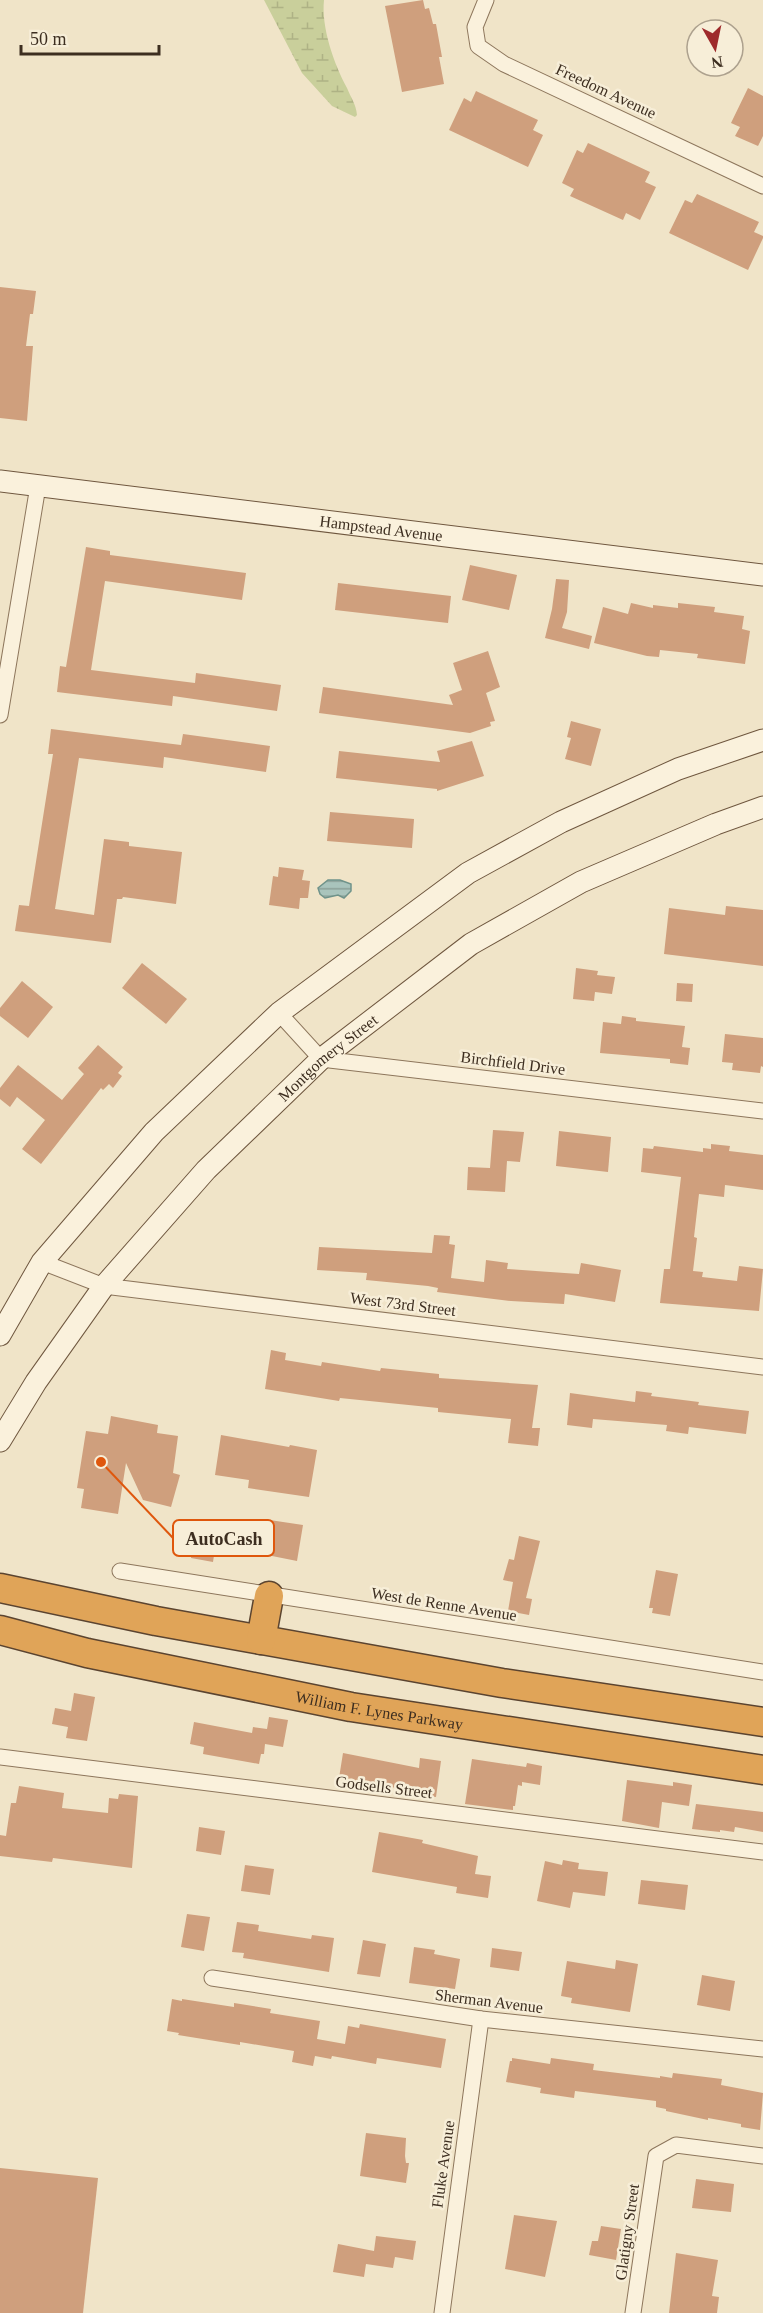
<svg xmlns="http://www.w3.org/2000/svg" width="763" height="2313" viewBox="0 0 763 2313" font-family="'Times New Roman',serif">
	<style>
		.wetland { fill: url(#wetland-marsh) }
		.water { fill: url(#water-rules); stroke: #6f938a; stroke-width: 1.5 }
		.building { fill: #cf9f7d }
		.lines { fill: none; stroke-linecap: round; stroke-linejoin: round }
		.street-casing { stroke: #8d765c; stroke-width: 17 }
		.secondary-casing { stroke: #6f573f; stroke-width: 23 }
		.highway-casing { stroke: #5b4430; stroke-width: 31 }
		.street { stroke: #faf1dc; stroke-width: 15 }
		.secondary { stroke: #faf1dc; stroke-width: 21 }
		.highway { stroke: #e0a458; stroke-width: 28 }
		.labels { text-anchor: middle; dominant-baseline: central; stroke-width: 5; stroke-linejoin: round; paint-order: stroke }
		.street-label { font-size: 16px; fill: #3d2e20; stroke: #f7eed8 }
		.leader { fill: none; stroke: #df570d; stroke-width: 2 }
		.callout-dot { fill: #df570d; stroke: #f7eed8; stroke-width: 2 }
		.callout { fill: #f7eed8; stroke: #df570d; stroke-width: 2 }
		.callout-label { font-size: 18px; text-anchor: middle; font-weight: bold; fill: #3d2e20 }
	</style>
	<defs>
		<pattern id="wetland-marsh" width="20" height="14" patternUnits="userSpaceOnUse" patternTransform="scale(1.5)"><rect width="20" height="14" fill="#c9cf9b"/><path d="M1 5h8M5 5V1M11 12h8M15 12V8" fill="none" stroke="#aeb285"/></pattern>
		<pattern id="water-rules" width="6" height="5" patternUnits="userSpaceOnUse" patternTransform="scale(1.5)"><rect width="6" height="5" fill="#a9c4bc"/><path d="M0 2.5h6" fill="none" stroke="#8ba098"/></pattern>
	</defs>
	<rect width="100%" height="100%" fill="#f0e4c8"/>
	<path class="wetland" d="M264,0H324C321,27 334,64 347,88C351,98 356,104 357,115L355,117L332,106L302,73Z"/>
	<polygon class="water" points="328,880 340,880 351,884 351,891 344,898 338,895 325,898 320,894 318,888"/>
	<g class="building">
		<polygon points="423,0 425,9 429,8 433,24 436,24 442,57 439,57 444,84 402,92 385,6"/>
		<polygon points="748,88 763,96 763,136 758,146 735,136 740,127 731,123"/>
		<polygon points="476,91 538,120 533,130 543,135 528,167 449,130 464,98 471,102"/>
		<polygon points="588,143 650,172 645,182 656,187 640,220 626,213 623,220 570,196 574,189 562,183 577,150 583,153"/>
		<polygon points="697,194 759,222 754,232 763,236 763,238 748,270 669,233 685,200 692,203"/>
		<polygon points="0,287 36,291 33,314 30,314 26,346 33,346 27,421 0,418"/>
		<polygon points="86,547 110,551 110,555 246,573 242,600 105,581 91,670 195,683 196,673 281,685 277,711 173,696 172,706 57,692 60,666 66,667"/>
		<polygon points="470,565 517,575 509,610 462,600"/>
		<polygon points="556,579 569,580 567,612 562,628 592,636 589,649 545,638 552,609"/>
		<polygon points="338,583 451,596 448,623 335,610"/>
		<polygon points="631,603 653,608 653,605 678,608 678,603 715,607 714,612 744,616 742,629 750,631 745,664 697,658 698,654 660,650 659,657 647,656 594,643 603,607 628,614"/>
		<polygon points="488,651 500,687 486,693 495,721 490,722 491,726 470,733 319,713 323,687 453,705 449,695 462,690 453,663"/>
		<polygon points="571,721 601,729 591,766 565,759 571,738 567,737"/>
		<polygon points="51,729 181,745 183,734 270,746 266,772 164,757 163,768 79,758 55,909 94,915 104,839 129,842 129,846 182,852 176,904 123,897 122,899 117,899 111,943 15,931 19,905 29,906 53,754 48,754"/>
		<polygon points="472,741 484,776 437,791 437,789 336,778 339,751 440,762 437,751"/>
		<polygon points="330,812 414,819 412,848 327,841"/>
		<polygon points="279,867 304,870 302,880 310,881 308,898 300,898 299,909 269,905 273,876 278,877"/>
		<polygon points="726,906 763,910 763,966 664,954 669,908 725,915"/>
		<polygon points="142,963 187,999 166,1024 122,988"/>
		<polygon points="576,968 598,971 597,975 615,977 612,994 595,992 594,1001 573,999"/>
		<polygon points="22,981 53,1007 28,1038 0,1016 0,1008"/>
		<polygon points="677,983 693,984 692,1002 676,1001"/>
		<polygon points="622,1016 636,1018 636,1021 685,1026 682,1047 690,1048 688,1065 670,1063 670,1059 600,1053 603,1022 621,1024"/>
		<polygon points="725,1034 763,1038 763,1067 761,1066 760,1073 732,1070 733,1063 722,1062"/>
		<polygon points="98,1045 123,1067 118,1073 122,1076 113,1088 109,1084 103,1090 101,1088 41,1164 22,1149 45,1120 17,1097 10,1107 0,1099 0,1088 18,1065 62,1100 84,1074 78,1068"/>
		<polygon points="493,1130 524,1132 520,1162 507,1161 505,1192 467,1190 468,1167 490,1168"/>
		<polygon points="559,1131 611,1137 608,1172 556,1166"/>
		<polygon points="711,1144 730,1146 729,1151 763,1155 763,1190 725,1185 724,1197 699,1194 694,1237 697,1238 693,1271 703,1272 702,1277 737,1281 739,1266 763,1269 759,1311 660,1303 664,1269 670,1269 681,1177 641,1172 643,1148 653,1149 654,1146 703,1152 703,1148 711,1149"/>
		<polygon points="434,1235 450,1236 449,1244 455,1245 451,1278 484,1282 486,1260 508,1263 507,1269 579,1274 581,1263 621,1270 615,1302 565,1294 564,1304 511,1301 437,1292 438,1288 428,1286 366,1280 367,1273 317,1270 319,1247 432,1253"/>
		<polygon points="271,1350 286,1353 285,1360 321,1366 322,1362 380,1371 381,1368 439,1374 439,1378 538,1385 532,1428 540,1428 538,1446 508,1443 511,1419 438,1412 438,1408 340,1398 339,1401 265,1389"/>
		<polygon points="636,1391 652,1393 651,1396 699,1402 698,1405 749,1411 746,1434 689,1427 688,1434 666,1431 667,1425 593,1419 592,1428 567,1425 570,1393 635,1402"/>
		<polygon points="111,1416 158,1425 157,1433 178,1436 173,1473 180,1475 171,1507 143,1500 126,1463 118,1514 81,1508 84,1489 77,1488 86,1431 108,1434"/>
		<polygon points="221,1435 289,1447 290,1445 317,1450 309,1497 248,1488 249,1480 215,1475"/>
		<polygon points="197,1519 219,1523 213,1562 191,1558"/>
		<polygon points="263,1519 303,1525 297,1561 257,1553"/>
		<polygon points="519,1536 540,1541 526,1598 532,1599 529,1615 508,1611 513,1582 503,1580 509,1559 514,1560"/>
		<polygon points="656,1570 678,1574 670,1616 652,1613 653,1608 649,1608"/>
		<polygon points="74,1693 95,1697 87,1741 66,1738 68,1727 52,1724 55,1708 71,1711"/>
		<polygon points="269,1717 288,1720 283,1747 265,1744 264,1754 261,1754 259,1764 203,1754 204,1747 190,1744 194,1722 252,1733 253,1727 267,1729"/>
		<polygon points="343,1753 419,1768 420,1758 441,1761 436,1797 415,1794 416,1791 384,1786 384,1790 348,1784 349,1780 339,1778"/>
		<polygon points="472,1759 526,1767 527,1763 542,1766 540,1785 522,1782 522,1786 518,1785 515,1806 513,1806 513,1810 465,1804"/>
		<polygon points="627,1780 673,1786 673,1782 692,1785 689,1806 662,1802 659,1828 622,1821"/>
		<polygon points="19,1786 64,1793 62,1808 108,1813 109,1798 118,1799 119,1794 138,1796 132,1868 53,1858 52,1862 0,1856 0,1835 6,1836 11,1803 16,1803"/>
		<polygon points="696,1804 763,1812 763,1832 735,1827 734,1832 720,1830 720,1832 692,1829"/>
		<polygon points="199,1827 225,1831 221,1855 196,1851"/>
		<polygon points="379,1832 423,1840 422,1843 478,1856 475,1874 491,1876 488,1898 456,1893 457,1887 372,1872"/>
		<polygon points="563,1860 579,1863 578,1869 608,1872 605,1896 573,1892 570,1908 537,1901 545,1861 562,1865"/>
		<polygon points="245,1865 274,1869 270,1895 241,1891"/>
		<polygon points="641,1880 688,1885 685,1910 638,1904"/>
		<polygon points="187,1914 210,1917 204,1951 181,1947"/>
		<polygon points="237,1922 259,1925 258,1931 311,1939 312,1935 334,1938 329,1972 243,1958 244,1953 232,1952"/>
		<polygon points="363,1940 386,1944 380,1977 357,1974"/>
		<polygon points="414,1947 435,1950 434,1954 460,1959 455,1989 409,1983"/>
		<polygon points="492,1948 522,1952 519,1971 490,1967"/>
		<polygon points="616,1960 638,1964 630,2012 571,2003 572,1998 561,1996 567,1961 615,1969"/>
		<polygon points="702,1975 735,1981 730,2011 697,2005"/>
		<polygon points="172,1999 182,2001 182,1999 234,2007 234,2003 271,2009 270,2013 320,2021 317,2039 345,2044 348,2026 359,2028 360,2024 446,2039 441,2068 377,2058 376,2064 332,2056 331,2059 315,2056 313,2066 292,2062 294,2051 240,2042 240,2045 178,2035 179,2033 167,2031"/>
		<polygon points="512,2058 550,2064 551,2058 594,2064 593,2070 660,2078 660,2076 672,2078 673,2073 722,2079 721,2085 763,2093 760,2130 741,2127 741,2124 708,2118 708,2120 666,2111 666,2109 656,2107 656,2101 575,2091 574,2098 540,2093 541,2088 506,2082 510,2061 512,2061"/>
		<polygon points="366,2133 406,2138 405,2156 406,2163 409,2163 406,2183 360,2176"/>
		<polygon points="0,2168 98,2178 83,2313 0,2313"/>
		<polygon points="696,2179 734,2184 731,2212 692,2208"/>
		<polygon points="514,2215 557,2221 545,2277 505,2269"/>
		<polygon points="601,2226 621,2229 616,2260 589,2255 592,2241 598,2241"/>
		<polygon points="376,2236 416,2241 413,2260 395,2257 393,2268 366,2264 364,2277 333,2272 338,2244 374,2251"/>
		<polygon points="676,2253 718,2260 712,2296 719,2297 717,2313 669,2313"/>
	</g>
	<g class="lines">
		<defs>
			<g id="street">
				<polyline points="486,0 475,27 478,46 504,64 763,186"/>
				<polyline points="0,715 38,486"/>
				<polyline points="279,1013 321,1059 763,1111"/>
				<polyline points="42,1262 104,1286 763,1367"/>
				<polyline points="120,1571 763,1672"/>
				<polyline points="0,1757 763,1852"/>
				<polyline points="212,1978 481,2019 763,2049"/>
				<polyline points="442,2313 481,2019"/>
				<polyline points="633,2313 656,2156 676,2145 763,2156"/>
			</g>
			<g id="secondary">
				<path id="s1" d="M0,481L763,575"/>
				<polyline points="0,1335 42,1262 154,1132 279,1013 468,873 561,822 678,769 763,740"/>
				<path id="s2" d="M0,1441L36,1382L104,1286L206,1170L321,1059L471,944L581,882L716,824L763,807"/>
			</g>
			<g id="highway">
				<polyline points="0,1588 156,1621 502,1683 763,1722"/>
				<path id="s3" d="M0,1630L87,1653L351,1707L763,1770"/>
				<polyline points="261,1640 269,1596"/>
			</g>
		</defs>
		<use href="#street" class="street-casing"/>
		<use href="#secondary" class="secondary-casing"/>
		<use href="#highway" class="highway-casing"/>
		<use href="#street" class="street"/>
		<use href="#secondary" class="secondary"/>
		<use href="#highway" class="highway"/>
	</g>
	<g class="labels">
		<g class="street-label">
			<text transform="translate(606 91) rotate(25)">Freedom Avenue</text>
			<text stroke="none"><textPath href="#s1" startOffset="384">Hampstead Avenue</textPath></text>
			<text stroke="none"><textPath href="#s2" startOffset="507">Montgomery Street</textPath></text>
			<text transform="translate(513 1063) rotate(7)">Birchfield Drive</text>
			<text transform="translate(403 1304) rotate(7)">West 73rd Street</text>
			<text transform="translate(444 1604) rotate(9)">West de Renne Avenue</text>
			<text stroke="none"><textPath href="#s3" startOffset="388">William F. Lynes Parkway</textPath></text>
			<text transform="translate(384 1787) rotate(7)">Godsells Street</text>
			<text transform="translate(489 2001) rotate(7)">Sherman Avenue</text>
			<text transform="translate(443 2164) rotate(-82)">Fluke Avenue</text>
			<text transform="translate(627 2232) rotate(-82)">Glatigny Street</text>
		</g>
	</g>
	<path class="leader" d="M101 1462L173 1538"/>
	<circle class="callout-dot" cx="101" cy="1462" r="6"/>
	<rect class="callout" x="173" y="1520" width="101" height="36" rx="6"/>
	<g class="callout-label">
		<text x="224" y="1545">AutoCash</text>
	</g>
	<g transform="translate(715 48) rotate(171)"><circle r="28" fill="#f7eed8" stroke="#ada18e" stroke-width="1.5"/>
	<path d="M0-4.5L10 22L0 15L-10 22Z" fill="#9e2a2b"/>
	<text y="-9" font-size="16" font-weight="bold" text-anchor="middle" fill="#3d2e20">N</text>
	</g>
	<path d="M21 45v9h138v-9" fill="none" stroke="#3d2e20" stroke-width="3"/>
	<text x="30" y="45" font-size="18" fill="#3d2e20" stroke="#f7eed8" stroke-width="4.5" paint-order="stroke">50 m</text>
</svg>
